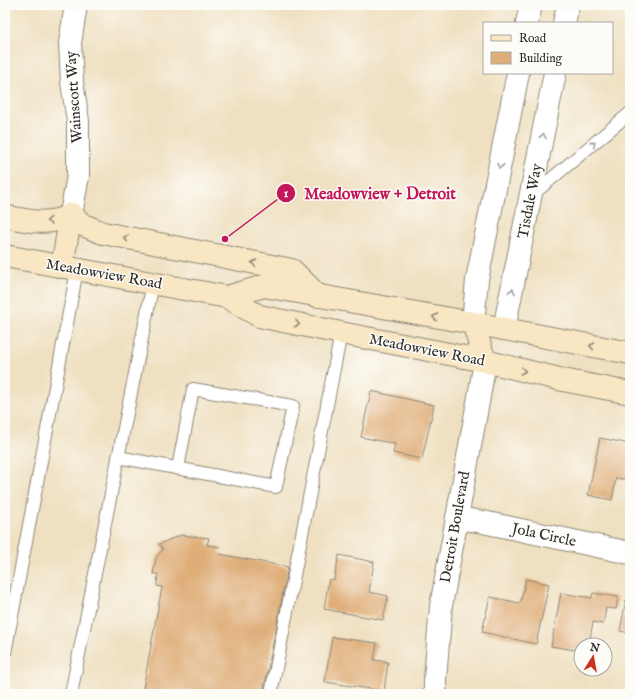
<svg xmlns="http://www.w3.org/2000/svg" width="635" height="699" viewBox="0 0 635 699" font-family="'IM FELL English',serif">
	<style>
		.building { fill: #dfad78 }
		.lines { fill: none; stroke-linecap: round; stroke-linejoin: round }
		.service-casing { stroke: #8d8676; stroke-width: 14 }
		.minor-casing { stroke: #8d8676; stroke-width: 24 }
		.secondary-casing { stroke: #8d8676; stroke-width: 24 }
		.service { stroke: #fff; stroke-width: 12 }
		.minor { stroke: #fff; stroke-width: 22 }
		.secondary { stroke: #f9e7c3; stroke-width: 22 }
		.oneway { stroke: #a0a0a0 }
		.oneway2 { stroke: #928977 }
		.labels { text-anchor: middle; dominant-baseline: central; stroke-width: 3; stroke-linejoin: round; paint-order: stroke }
		.street-label { font-size: 15px; fill: #2b2b2b; stroke: #fdfcf7 }
		.leader { fill: none; stroke: #c2185b; stroke-width: 1.5 }
		.callout-dot { fill: #c2185b; stroke: #fdfcf7; stroke-width: 1.5 }
		.mark-label { font-size: 12px; text-anchor: middle; font-weight: bold; fill: #fff }
		.callout-label { font-size: 16px; text-anchor: middle; font-weight: bold; fill: #c2185b; stroke: #fdfcf7; stroke-width: 3; stroke-linejoin: round; paint-order: stroke }
	</style>
	<rect width="100%" height="100%" fill="#fdfcf7"/>
	<filter id="ink" filterUnits="userSpaceOnUse"><feTurbulence type="fractalNoise" baseFrequency=".025" numOctaves="2"/><feDisplacementMap in="SourceGraphic" scale="8" xChannelSelector="R" yChannelSelector="G"/><feConvolveMatrix kernelMatrix="1 2 1 2 8 2 1 2 1" color-interpolation-filters="sRGB"/></filter>
	<filter id="wash" filterUnits="userSpaceOnUse"><feTurbulence type="fractalNoise" baseFrequency=".012" numOctaves="4" result="noise"/><feDisplacementMap in="SourceGraphic" scale="16" xChannelSelector="R" yChannelSelector="G"/><feGaussianBlur stdDeviation="0.9" result="paint"/><feColorMatrix in="noise" values="0 0 0 0 0 0 0 0 0 0 0 0 0 0 0 0 0 1.4 0 .05"/><feComposite in="paint" operator="in"/></filter>
	<g filter="url(#wash)">
		<rect width="100%" height="100%" fill="#efe0c1"/>
		<g id="blocks">
			<g class="building">
				<polygon points="371,391 434,405 422,459 393,453 395,444 361,437"/>
				<polygon points="600,438 630,444 630,480 616,478 612,500 588,495"/>
				<polygon points="181,535 209,538 207,545 220,547 219,554 288,567 263,694 142,694 162,587 157,586 158,574 153,574 156,558 163,549 159,544"/>
				<polygon points="339,555 374,562 369,592 388,596 383,620 324,609 329,579 334,580"/>
				<polygon points="526,579 549,584 536,644 482,632 490,597 520,603"/>
				<polygon points="561,593 592,598 593,593 618,597 616,609 606,608 603,624 593,622 589,645 581,645 581,651 551,646"/>
				<polygon points="626,600 630,601 630,633 620,631"/>
				<polygon points="332,637 377,643 374,660 388,662 384,691 325,682"/>
			</g>
		</g>
	</g>
	<g filter="url(#ink)">
		<use href="#blocks" fill-opacity="0" stroke="#8d8676" stroke-width="1"/>
		<g class="lines">
			<defs>
				<g id="service">
					<polyline points="532,195 630,113"/>
					<polyline points="118,457 276,487 293,406 193,389 178,468"/>
					<polyline points="5,653 77,270"/>
					<polyline points="71,694 153,283"/>
					<polyline points="271,694 341,333"/>
				</g>
				<g id="minor">
					<polyline points="527,23 531,5"/>
					<polyline points="564,23 568,5"/>
					<polyline points="71,214 78,176 78,121 72,82 70,43 76,5"/>
					<polyline points="473,323 477,280 518,73"/>
					<polyline points="504,329 555,73"/>
					<polyline points="457,518 483,522 630,553"/>
					<polyline points="435,694 435,679 441,606 480,391 485,361"/>
				</g>
				<g id="secondary">
					<polyline points="71,214 83,225 103,233 292,270 318,296"/>
					<path d="M5,216C22,220 40,224 57,220C62,219 67,216 71,214"/>
					<polyline points="5,256 227,297 259,316 341,333 485,361 563,380 630,393"/>
					<polyline points="62,267 71,214"/>
					<polyline points="227,297 264,286 473,323 630,353"/>
					<polyline points="473,323 485,361"/>
				</g>
			</defs>
			<use href="#service" class="service-casing"/>
			<use href="#minor" class="minor-casing"/>
			<use href="#secondary" class="secondary-casing"/>
			<use href="#service" class="service"/>
			<use href="#minor" class="minor"/>
			<use href="#secondary" class="secondary"/>
		</g>
		<defs><path id="oneway-chevron" d="M-2-3.5L2.5 0L-2 3.5" fill="none" stroke-width="1.6" stroke-linecap="round" stroke-linejoin="round"/></defs>
		<g class="oneway">
			<use href="#oneway-chevron" transform="translate(543 136) rotate(-79)"/>
			<use href="#oneway-chevron" transform="translate(593 144) rotate(-40)"/>
			<use href="#oneway-chevron" transform="translate(500 166) rotate(101)"/>
			<use href="#oneway-chevron" transform="translate(512 291) rotate(-79)"/>
		</g>
		<g class="oneway2">
			<use href="#oneway-chevron" transform="translate(49 221) rotate(176)"/>
			<use href="#oneway-chevron" transform="translate(126 238) rotate(-169)"/>
			<use href="#oneway-chevron" transform="translate(254 263) rotate(-169)"/>
			<use href="#oneway-chevron" transform="translate(435 317) rotate(-169)"/>
			<use href="#oneway-chevron" transform="translate(297 324) rotate(12)"/>
			<use href="#oneway-chevron" transform="translate(592 346) rotate(-169)"/>
			<use href="#oneway-chevron" transform="translate(523 371) rotate(14)"/>
		</g>
	</g>
	<g class="labels">
		<g class="street-label">
			<text transform="translate(74 97) rotate(-94)">Wainscott Way</text>
			<text transform="translate(530 201) rotate(-79)">Tisdale Way</text>
			<text transform="translate(104 274) rotate(10)">Meadowview Road</text>
			<text transform="translate(427 350) rotate(11)">Meadowview Road</text>
			<text transform="translate(455 527) rotate(-80)">Detroit Boulevard</text>
			<text transform="translate(544 535) rotate(12)">Jola Circle</text>
		</g>
	</g>
	<path class="leader" d="M225 239L286 193"/>
	<g class="callout-dot">
		<circle cx="225" cy="239" r="4"/>
		<circle cx="286" cy="193" r="10"/>
	</g>
	<g class="mark-label">
		<text x="286" y="197">1</text>
	</g>
	<g class="callout-label">
		<text x="380" y="199">Meadowview + Detroit</text>
	</g>
	<rect width="635" height="699" fill="none" stroke="#fdfcf7" stroke-width="20"/>
	<rect x="483" y="22" width="130" height="52" fill="#fdfcf7" stroke="#a9a8a5"/>
	<rect x="491" y="35" width="20" height="6" fill="#f9e7c3" stroke="#a9a8a5"/>
	<text x="519" y="42" font-size="12" fill="#2b2b2b">Road</text>
	<rect x="491" y="52" width="20" height="12" fill="#dfad78" stroke="#a9a8a5"/>
	<text x="519" y="62" font-size="12" fill="#2b2b2b">Building</text>
	<g transform="translate(593 657) rotate(11)"><circle r="19" fill="#fdfcf7" stroke="#a9a8a5"/>
	<path d="M0-3L7 15L0 10L-7 15Z" fill="#c8321e"/>
	<text y="-6" font-size="11" font-weight="bold" text-anchor="middle" fill="#2b2b2b">N</text>
	</g>
</svg>
